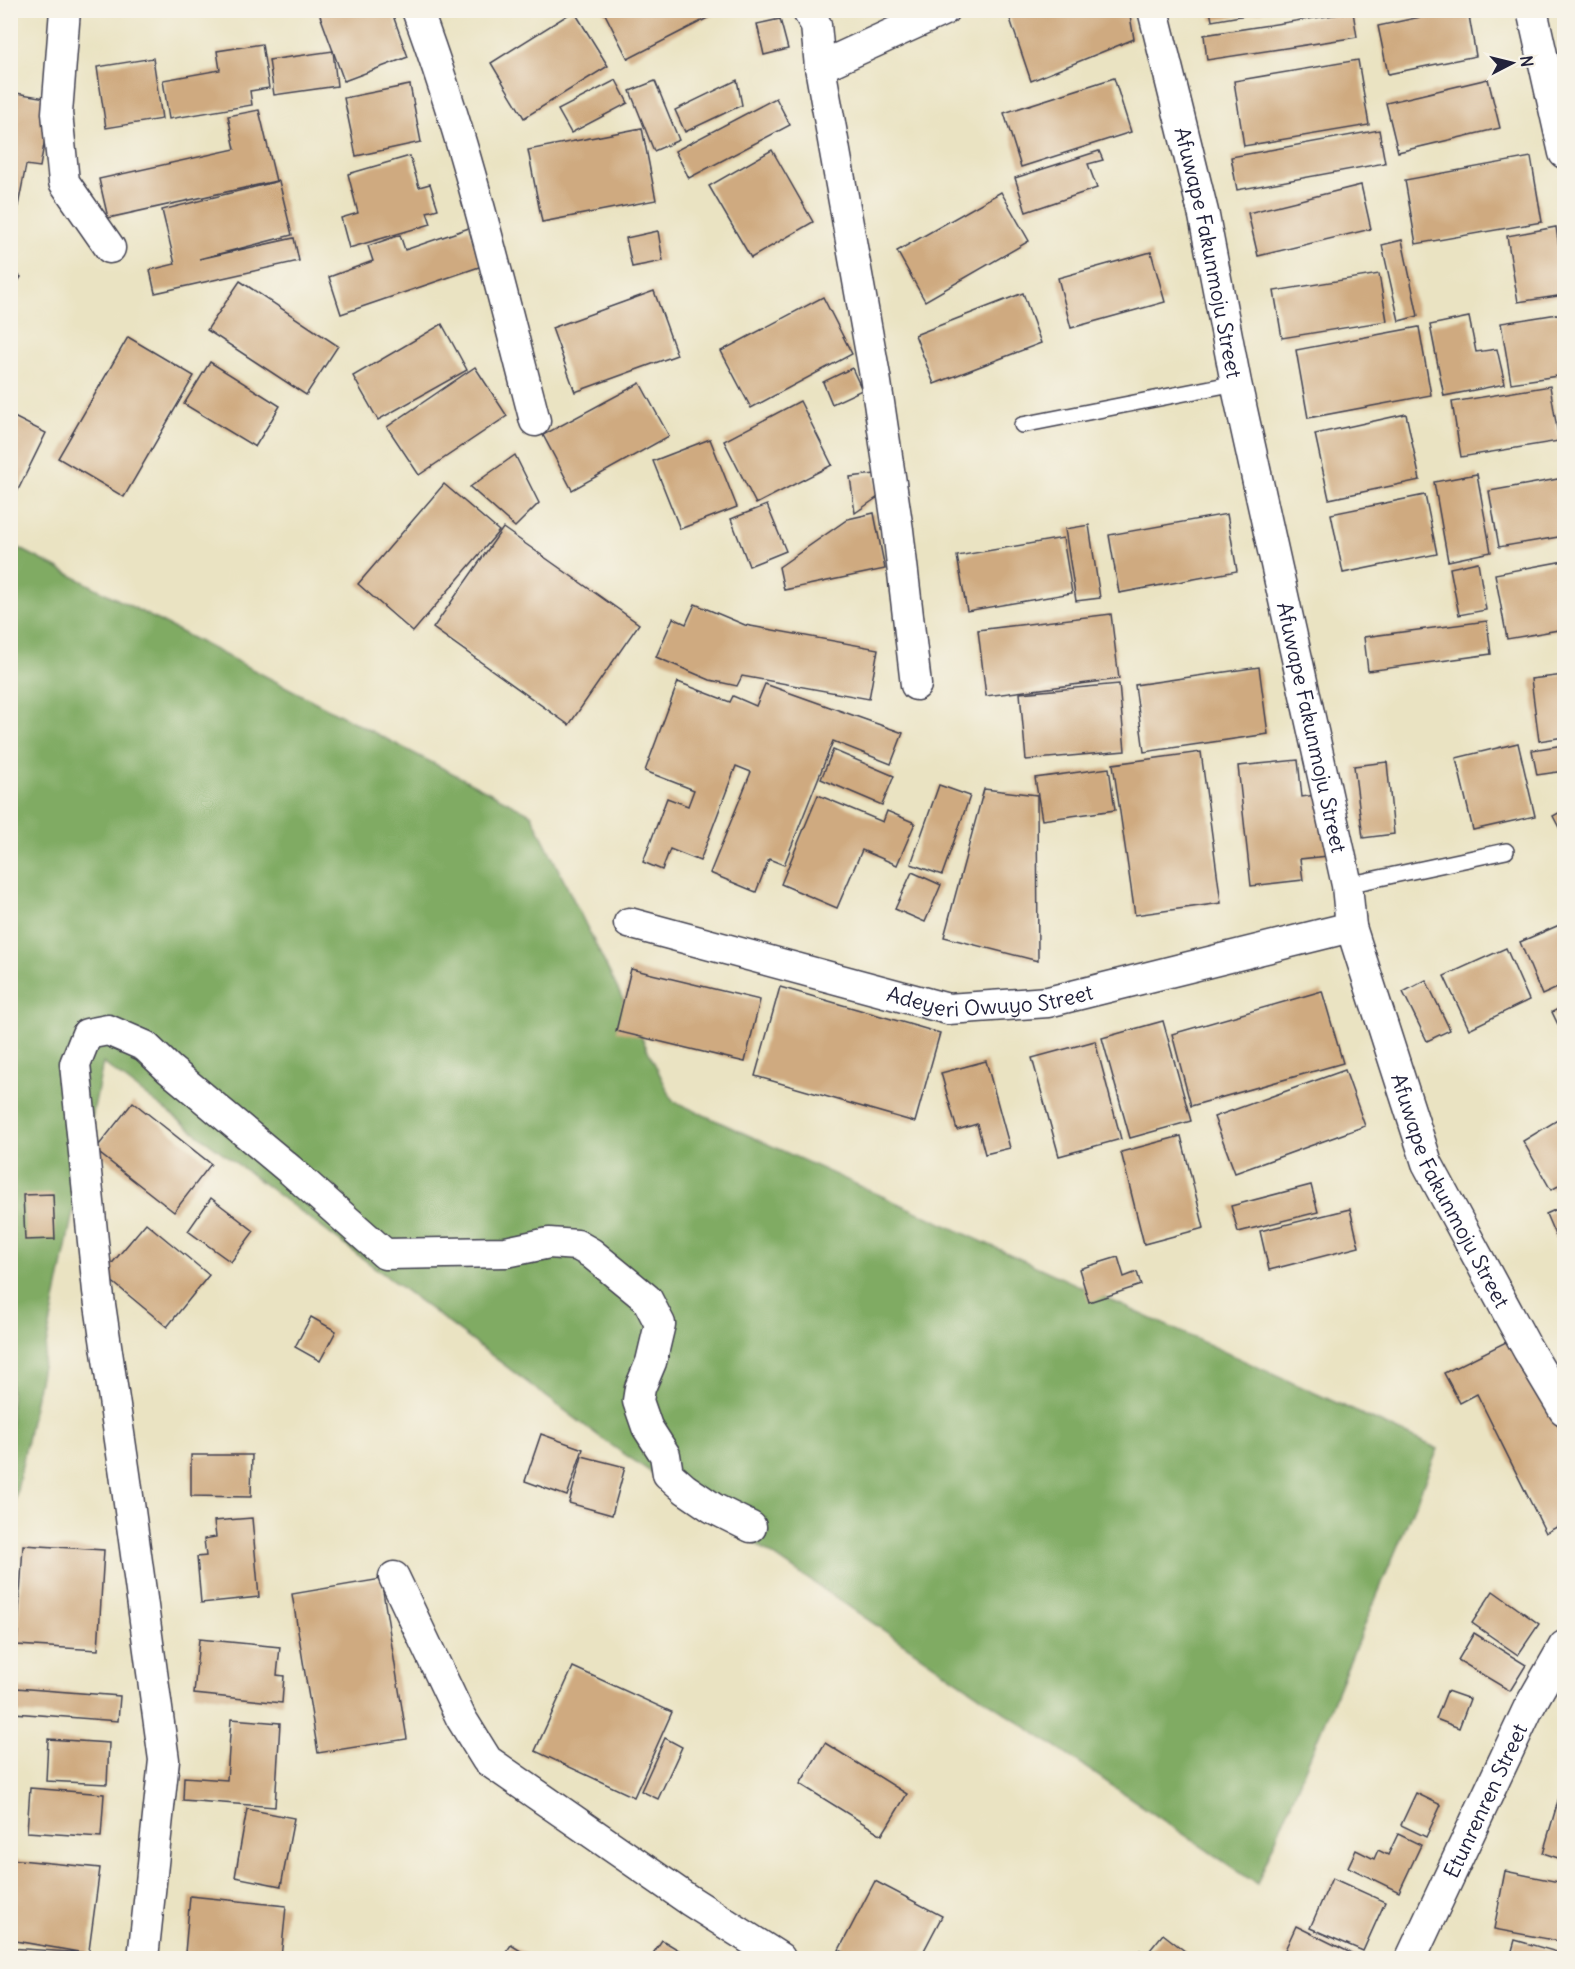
<svg xmlns="http://www.w3.org/2000/svg" width="1575" height="1969" viewBox="0 0 1575 1969" font-family="Delius,sans-serif">
	<style>
		.forest { fill: #80ab63; stroke: #51664f; stroke-width: 1.5 }
		.building { fill: #cfaa80 }
		.lines { fill: none; stroke-linecap: round; stroke-linejoin: round }
		.lane-casing { stroke: #403f4f; stroke-width: 18 }
		.street-casing { stroke: #403f4f; stroke-width: 33 }
		.lane { stroke: #fff; stroke-width: 15 }
		.street { stroke: #fff; stroke-width: 30 }
		.labels { text-anchor: middle; dominant-baseline: central; stroke-width: 5; stroke-linejoin: round; paint-order: stroke }
		.street-label { font-size: 21px; fill: #22223b; stroke: #f7f3e8 }
	</style>
	<rect width="100%" height="100%" fill="#f7f3e8"/>
	<filter id="ink" filterUnits="userSpaceOnUse"><feTurbulence type="fractalNoise" baseFrequency=".0167" numOctaves="2"/><feDisplacementMap in="SourceGraphic" scale="12" xChannelSelector="R" yChannelSelector="G"/><feConvolveMatrix kernelMatrix="1 2 1 2 8 2 1 2 1" color-interpolation-filters="sRGB"/></filter>
	<filter id="wash" filterUnits="userSpaceOnUse"><feTurbulence type="fractalNoise" baseFrequency=".008" numOctaves="4" result="noise"/><feDisplacementMap in="SourceGraphic" scale="24" xChannelSelector="R" yChannelSelector="G"/><feGaussianBlur stdDeviation="1.35" result="paint"/><feColorMatrix in="noise" values="0 0 0 0 0 0 0 0 0 0 0 0 0 0 0 0 0 1.4 0 .05"/><feComposite in="paint" operator="in"/></filter>
	<g filter="url(#wash)">
		<rect width="100%" height="100%" fill="#eae3c2"/>
		<polygon class="forest" points="11,544 531,814 673,1101 1438,1449 1257,1884 608,1443 103,1063 11,1520"/>
		<g id="blocks">
			<g class="building">
				<polygon points="318,10 391,10 408,57 344,81"/>
				<polygon points="603,10 723,10 628,59"/>
				<polygon points="1007,10 1129,10 1134,39 1031,81"/>
				<polygon points="1210,10 1263,10 1263,12 1212,21"/>
				<polygon points="1453,10 1468,10 1476,56 1388,74 1378,26"/>
				<polygon points="574,11 608,66 524,118 491,63"/>
				<polygon points="1353,12 1357,37 1207,60 1204,35"/>
				<polygon points="780,19 788,49 764,55 757,24"/>
				<polygon points="262,44 269,88 250,91 252,105 169,119 163,80 220,70 217,51"/>
				<polygon points="333,51 337,86 274,95 269,60"/>
				<polygon points="153,58 162,119 106,128 97,67"/>
				<polygon points="1358,60 1369,125 1244,146 1234,81"/>
				<polygon points="1114,78 1131,132 1021,167 1004,113"/>
				<polygon points="1488,79 1500,128 1398,152 1386,103"/>
				<polygon points="616,80 628,103 571,133 558,110"/>
				<polygon points="737,80 742,105 685,132 675,110"/>
				<polygon points="655,81 679,140 654,151 630,91"/>
				<polygon points="410,85 421,142 356,156 344,98"/>
				<polygon points="10,92 52,99 40,167 26,165 17,211 10,210"/>
				<polygon points="776,98 790,125 689,178 675,151"/>
				<polygon points="259,110 276,181 108,218 99,179 235,149 228,116"/>
				<polygon points="642,128 656,200 542,222 528,150"/>
				<polygon points="1379,130 1385,163 1237,190 1231,157"/>
				<polygon points="772,150 813,222 751,258 709,186"/>
				<polygon points="1099,151 1103,160 1088,164 1097,188 1026,212 1015,178"/>
				<polygon points="410,156 419,187 430,184 438,209 427,212 431,224 349,248 341,218 358,213 348,174"/>
				<polygon points="1531,157 1542,222 1416,244 1405,180"/>
				<polygon points="279,181 292,235 199,259 294,238 299,261 155,293 150,270 175,264 162,210"/>
				<polygon points="1361,185 1371,229 1258,256 1248,213"/>
				<polygon points="1001,192 1029,241 925,301 897,251"/>
				<polygon points="1556,227 1564,279 1564,295 1518,302 1507,236"/>
				<polygon points="469,228 482,266 341,314 329,277 373,261 368,246 400,235 405,250"/>
				<polygon points="658,231 663,261 632,267 626,238"/>
				<polygon points="1402,240 1418,316 1399,321 1382,245"/>
				<polygon points="1151,252 1165,302 1071,328 1058,278"/>
				<polygon points="10,270 21,277 10,294"/>
				<polygon points="1379,274 1387,321 1282,338 1274,291"/>
				<polygon points="240,281 338,346 306,395 207,330"/>
				<polygon points="654,291 677,355 575,392 552,328"/>
				<polygon points="1023,293 1041,343 934,384 915,335"/>
				<polygon points="823,297 852,354 751,408 721,351"/>
				<polygon points="1564,313 1564,375 1511,383 1501,323"/>
				<polygon points="1469,317 1476,352 1497,349 1505,384 1444,396 1430,325"/>
				<polygon points="442,324 467,370 378,420 353,376"/>
				<polygon points="1419,327 1431,395 1308,418 1296,350"/>
				<polygon points="128,337 194,376 124,497 58,458"/>
				<polygon points="210,362 280,406 255,447 184,404"/>
				<polygon points="475,367 507,416 419,475 387,427"/>
				<polygon points="852,368 862,390 832,404 823,382"/>
				<polygon points="640,383 669,436 572,490 543,435"/>
				<polygon points="1550,386 1559,441 1461,457 1452,402"/>
				<polygon points="800,401 832,465 756,504 724,441"/>
				<polygon points="1406,414 1420,480 1329,499 1315,434"/>
				<polygon points="10,415 46,433 15,496 10,494"/>
				<polygon points="710,439 737,507 680,529 653,461"/>
				<polygon points="515,455 539,503 515,527 470,487"/>
				<polygon points="875,474 878,497 855,513 850,477"/>
				<polygon points="1477,474 1491,552 1448,561 1434,482"/>
				<polygon points="1564,478 1564,536 1499,547 1489,491"/>
				<polygon points="444,484 499,531 413,632 358,584"/>
				<polygon points="1425,495 1437,554 1343,573 1331,514"/>
				<polygon points="767,505 786,551 749,566 731,519"/>
				<polygon points="874,513 885,569 784,590 779,567 848,519"/>
				<polygon points="1227,514 1237,571 1119,593 1109,535"/>
				<polygon points="1089,525 1100,598 1076,601 1065,529"/>
				<polygon points="503,528 639,624 569,725 433,628"/>
				<polygon points="1063,538 1072,593 967,611 957,556"/>
				<polygon points="1564,561 1564,629 1507,639 1495,574"/>
				<polygon points="1478,562 1486,610 1459,615 1450,568"/>
				<polygon points="695,604 745,625 878,649 869,699 742,676 737,686 710,680 656,657 673,618 686,624"/>
				<polygon points="1111,614 1119,679 986,696 978,630"/>
				<polygon points="1487,621 1491,654 1368,671 1364,637"/>
				<polygon points="1259,667 1268,734 1144,752 1135,685"/>
				<polygon points="1564,675 1564,737 1539,741 1531,679"/>
				<polygon points="678,682 730,702 733,696 756,706 765,684 903,733 891,764 833,741 784,865 769,859 756,892 710,873 751,772 736,766 700,861 670,849 662,870 643,862 667,798 688,806 694,790 645,771"/>
				<polygon points="1119,684 1125,751 1026,760 1020,693"/>
				<polygon points="1518,743 1535,816 1473,830 1456,758"/>
				<polygon points="1564,745 1564,771 1537,775 1532,750"/>
				<polygon points="833,750 894,776 882,805 821,779"/>
				<polygon points="1201,752 1221,903 1135,915 1113,764"/>
				<polygon points="1298,760 1302,797 1322,794 1328,856 1300,859 1303,880 1251,886 1238,766"/>
				<polygon points="1387,762 1394,834 1363,838 1354,766"/>
				<polygon points="1109,768 1115,810 1042,820 1035,778"/>
				<polygon points="939,785 970,796 942,875 911,864"/>
				<polygon points="984,789 1037,795 1038,961 944,937"/>
				<polygon points="818,795 883,822 887,811 915,823 897,865 862,850 837,908 781,884"/>
				<polygon points="1564,810 1564,837 1553,816"/>
				<polygon points="912,872 941,885 925,922 895,909"/>
				<polygon points="1564,923 1564,985 1542,995 1520,942"/>
				<polygon points="1506,948 1529,1000 1469,1029 1444,976"/>
				<polygon points="631,969 760,1000 745,1062 616,1031"/>
				<polygon points="1426,980 1450,1030 1427,1041 1403,992"/>
				<polygon points="780,987 940,1033 915,1122 755,1076"/>
				<polygon points="1322,991 1343,1063 1191,1106 1172,1034"/>
				<polygon points="1564,1006 1564,1037 1552,1012"/>
				<polygon points="1163,1021 1191,1121 1130,1138 1102,1038"/>
				<polygon points="1095,1041 1121,1139 1059,1156 1032,1058"/>
				<polygon points="986,1061 1010,1148 985,1154 977,1124 957,1130 941,1073"/>
				<polygon points="1345,1070 1365,1126 1235,1173 1214,1117"/>
				<polygon points="133,1102 211,1164 174,1212 95,1150"/>
				<polygon points="1564,1116 1564,1183 1551,1190 1523,1141"/>
				<polygon points="1181,1136 1204,1228 1144,1244 1121,1152"/>
				<polygon points="1311,1185 1318,1212 1238,1232 1231,1206"/>
				<polygon points="53,1194 55,1239 25,1240 23,1195"/>
				<polygon points="211,1198 254,1231 231,1262 188,1231"/>
				<polygon points="1564,1206 1564,1256 1546,1214"/>
				<polygon points="1350,1209 1359,1247 1269,1270 1260,1231"/>
				<polygon points="146,1223 209,1275 167,1327 103,1274"/>
				<polygon points="1118,1257 1124,1277 1137,1272 1141,1285 1089,1302 1079,1269"/>
				<polygon points="311,1317 336,1331 320,1361 295,1347"/>
				<polygon points="1514,1338 1564,1437 1564,1523 1546,1533 1477,1394 1460,1403 1444,1373"/>
				<polygon points="541,1434 583,1449 567,1496 525,1481"/>
				<polygon points="191,1455 252,1455 251,1497 191,1496"/>
				<polygon points="582,1456 625,1467 612,1515 569,1503"/>
				<polygon points="252,1518 259,1597 201,1603 197,1557 206,1556 204,1539 216,1537 214,1521"/>
				<polygon points="23,1545 104,1550 98,1650 17,1645"/>
				<polygon points="381,1579 407,1739 318,1753 292,1594"/>
				<polygon points="1493,1591 1539,1624 1518,1655 1472,1623"/>
				<polygon points="1474,1633 1526,1665 1510,1691 1458,1660"/>
				<polygon points="199,1639 280,1647 277,1675 284,1676 282,1703 194,1694"/>
				<polygon points="573,1667 672,1712 634,1797 535,1751"/>
				<polygon points="16,1688 120,1696 118,1721 14,1713"/>
				<polygon points="1447,1691 1470,1699 1459,1728 1436,1719"/>
				<polygon points="231,1719 280,1723 275,1807 183,1800 184,1777 227,1780"/>
				<polygon points="665,1738 682,1747 658,1799 641,1791"/>
				<polygon points="48,1739 109,1743 107,1784 46,1781"/>
				<polygon points="825,1743 907,1794 882,1835 800,1784"/>
				<polygon points="30,1788 104,1794 101,1837 27,1832"/>
				<polygon points="1416,1793 1441,1805 1426,1837 1401,1825"/>
				<polygon points="1560,1794 1564,1795 1564,1860 1543,1853"/>
				<polygon points="247,1809 294,1818 281,1886 235,1877"/>
				<polygon points="1398,1834 1421,1845 1399,1892 1348,1867 1356,1850 1374,1859 1378,1850 1388,1855"/>
				<polygon points="10,1859 100,1868 88,1958 10,1958 10,1948 85,1953 10,1940"/>
				<polygon points="1505,1871 1564,1883 1564,1942 1494,1929"/>
				<polygon points="1332,1878 1385,1902 1363,1951 1310,1928"/>
				<polygon points="875,1881 942,1916 920,1958 856,1958 839,1950"/>
				<polygon points="190,1896 286,1906 281,1958 238,1958 185,1953"/>
				<polygon points="1296,1926 1361,1958 1293,1958 1283,1954"/>
				<polygon points="1163,1934 1186,1952 1180,1958 1134,1958 1140,1950 1146,1955"/>
				<polygon points="662,1940 692,1958 650,1958"/>
				<polygon points="1515,1940 1564,1954 1564,1958 1510,1958"/>
				<polygon points="511,1945 532,1958 502,1958"/>
			</g>
		</g>
	</g>
	<g filter="url(#ink)">
		<use href="#blocks" fill-opacity="0" stroke="#403f4f" stroke-width="1.5"/>
		<g class="lines">
			<defs>
				<g id="lane">
					<polyline points="1022,425 1236,383"/>
					<polyline points="1347,885 1506,851"/>
				</g>
				<g id="street">
					<polyline points="65,10 57,113 64,182 110,248"/>
					<path d="M417,10C467,144 499,283 535,421"/>
					<polyline points="807,10 816,25 820,67 875,376 898,530 916,685"/>
					<path id="s1" d="M1153,10L1204,216L1236,383L1347,885L1351,927L1427,1163L1528,1350L1564,1410"/>
					<polyline points="1532,10 1564,153"/>
					<polyline points="820,67 944,10"/>
					<path id="s2" d="M629,923L948,1009L1048,1002L1351,927"/>
					<polyline points="394,1577 461,1718 487,1760 689,1900 780,1958"/>
					<polyline points="143,1958 164,1760 125,1474 98,1291 75,1064 87,1034 108,1030 145,1046 169,1069 289,1169 385,1254 506,1252 549,1243 577,1245 591,1253 647,1299 660,1324 651,1362 640,1388 638,1401 647,1427 665,1455 668,1474 685,1489 713,1508 751,1527"/>
					<path id="s3" d="M1411,1958L1528,1709L1564,1646"/>
				</g>
			</defs>
			<use href="#lane" class="lane-casing"/>
			<use href="#street" class="street-casing"/>
			<use href="#lane" class="lane"/>
			<use href="#street" class="street"/>
		</g>
	</g>
	<g class="labels">
		<g class="street-label">
			<text stroke="none"><textPath href="#s1" startOffset="249">Afuwape Fakunmoju Street</textPath></text>
			<text stroke="none"><textPath href="#s1" startOffset="735">Afuwape Fakunmoju Street</textPath></text>
			<text stroke="none"><textPath href="#s2" startOffset="372">Adeyeri Owuyo Street</textPath></text>
			<text stroke="none"><textPath href="#s1" startOffset="1221">Afuwape Fakunmoju Street</textPath></text>
			<text stroke="none"><textPath href="#s3" startOffset="174">Etunrenren Street</textPath></text>
		</g>
	</g>
	<rect width="1575" height="1969" fill="none" stroke="#f7f3e8" stroke-width="36"/>
	<g transform="translate(1512 63) rotate(83)" stroke="#f7f3e8" stroke-width="4.5" paint-order="stroke">
	<path d="M0-4.5L10 22L0 15L-10 22Z" fill="#22223b"/>
	<text y="-9" font-size="16" font-weight="bold" text-anchor="middle" fill="#22223b">N</text>
	</g>
</svg>
